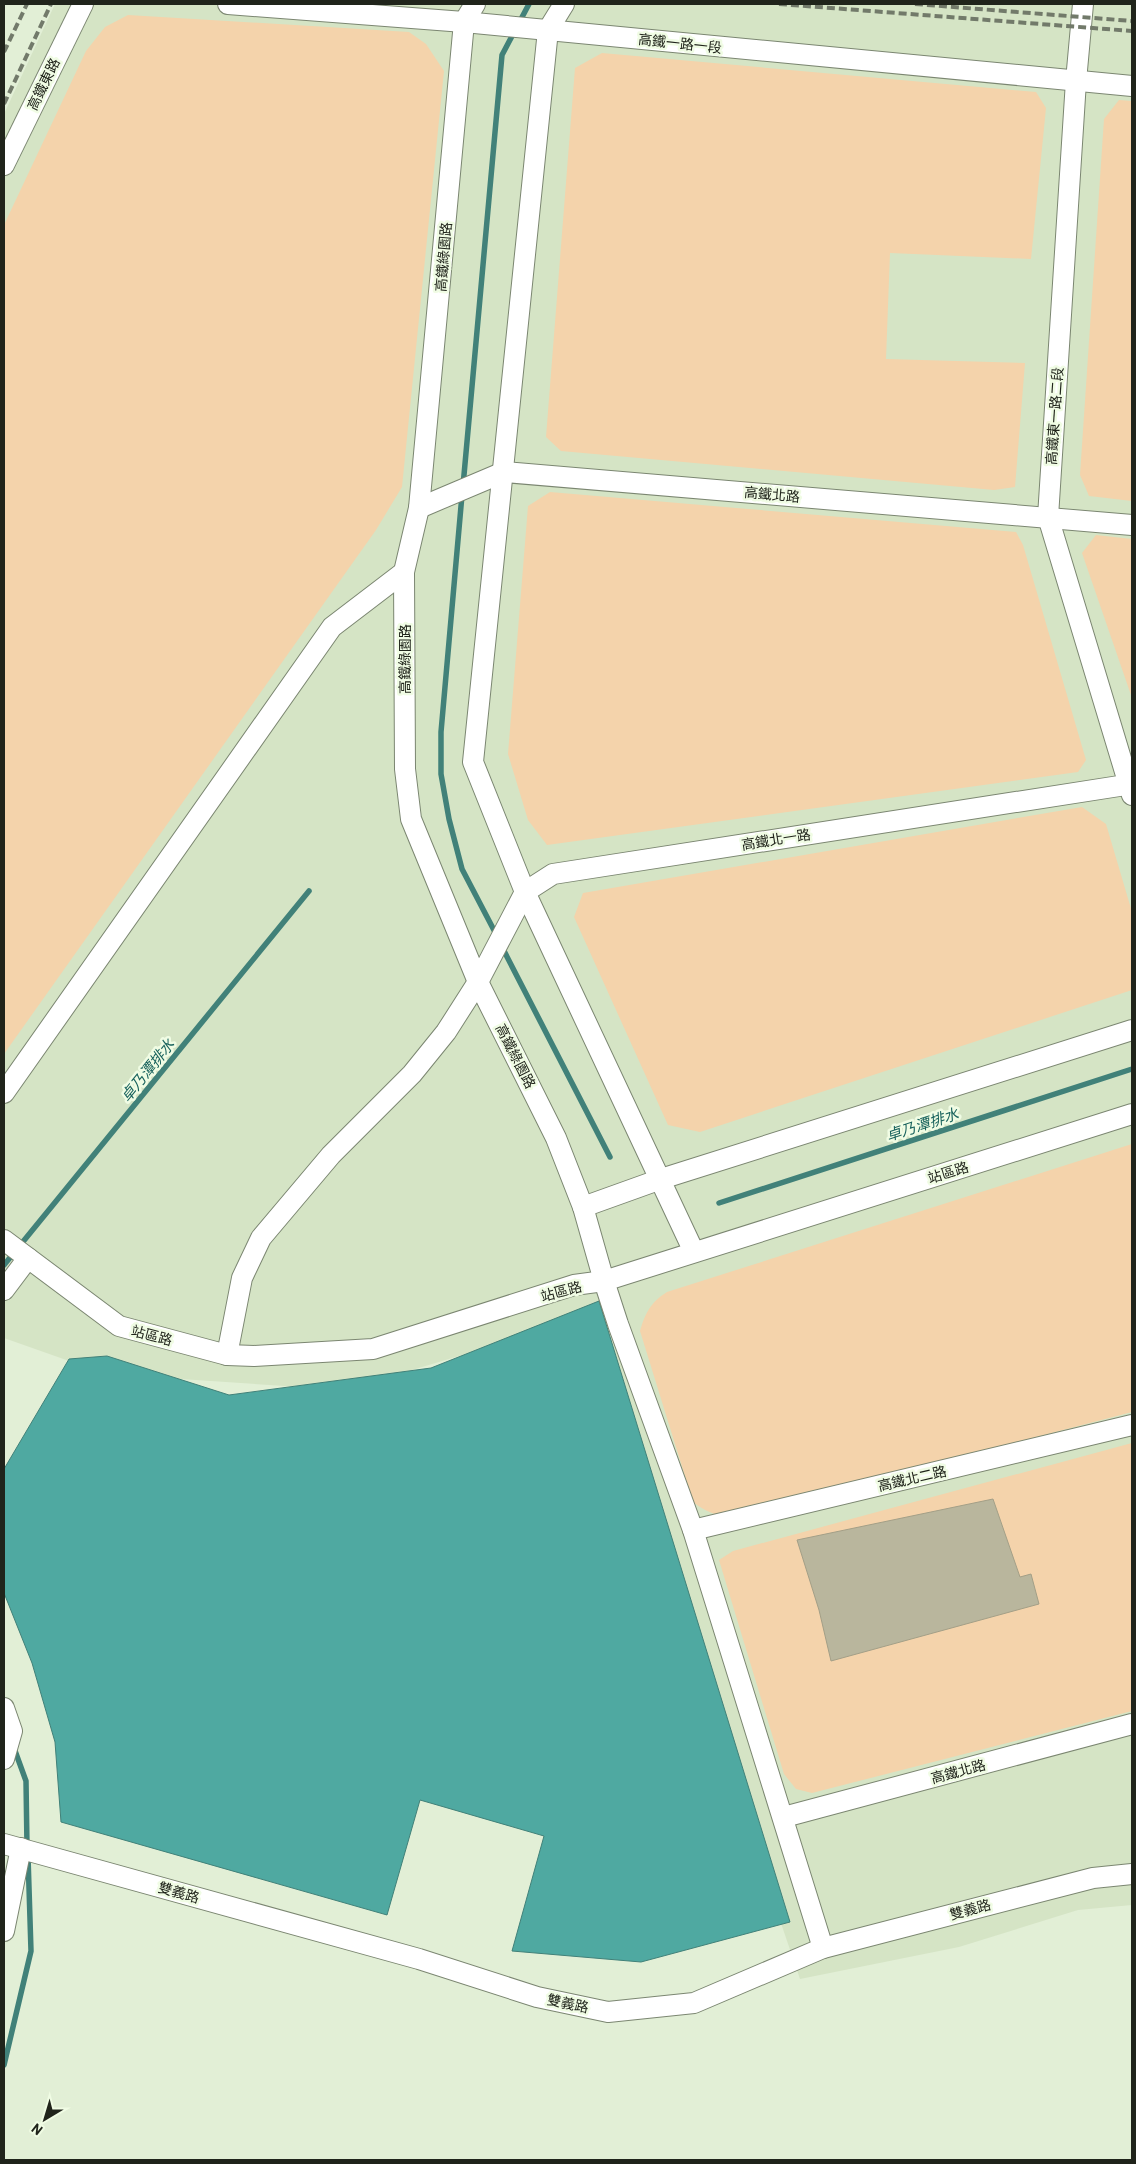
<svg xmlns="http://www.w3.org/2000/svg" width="1136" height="2164" viewBox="0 0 1136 2164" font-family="Barlow,'Noto Sans TC',sans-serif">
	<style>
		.built { fill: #d5e4c5 }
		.green { fill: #f4d3ab }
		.water { fill: #4fa9a1; stroke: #418179 }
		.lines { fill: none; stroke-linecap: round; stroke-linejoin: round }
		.stream { stroke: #418179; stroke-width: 5.5 }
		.building { fill: #b9b69d; stroke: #a39f87 }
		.minor-casing { stroke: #7b8671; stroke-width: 22 }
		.minor { stroke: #fff; stroke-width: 20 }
		.rail { stroke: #727a6a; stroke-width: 4; stroke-dasharray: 8 4; stroke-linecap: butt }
		.labels { text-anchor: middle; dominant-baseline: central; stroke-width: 5; stroke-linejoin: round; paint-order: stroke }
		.street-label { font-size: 14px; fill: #20241b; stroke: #f0fce4 }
		.water-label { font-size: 15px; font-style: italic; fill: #18625c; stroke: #f0fce4 }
	</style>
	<rect width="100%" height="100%" fill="#e2efd6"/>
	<polygon class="built" points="55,4 1132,4 1132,1905 1078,1910 959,1947 800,1979 576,1321 345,1390 106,1374 4,1338 4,114"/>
	<g class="green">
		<polygon points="128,15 409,32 426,44 444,71 402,487 376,530 4,1054 4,225 86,51 105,27"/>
		<polygon points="602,53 1036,92 1046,108 1031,259 890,253 886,359 1025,363 1015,487 994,490 561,451 546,437 575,68"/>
		<polygon points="1119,100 1132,101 1132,501 1089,496 1080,475 1104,119"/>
		<polygon points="550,492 1016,532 1023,545 1086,760 1078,772 547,845 528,820 508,754 528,506"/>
		<polygon points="1096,535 1132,539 1132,698 1082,553"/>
		<polygon points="1082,807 1106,824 1132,912 1132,990 700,1132 668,1125 574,917 583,893"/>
		<path d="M1132,1144V1412L745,1513C722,1517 713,1517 693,1502L640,1331C645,1313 651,1302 667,1292Z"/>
		<polygon points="1132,1443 1132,1711 812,1793 796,1789 784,1774 719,1560 733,1551"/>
	</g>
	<polygon class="water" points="599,1301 790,1922 641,1962 512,1951 544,1836 420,1800 387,1915 61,1822 55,1742 32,1663 4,1593 4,1469 69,1359 107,1356 229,1395 431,1368"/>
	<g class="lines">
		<g class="stream">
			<polyline points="463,486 502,55 529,4"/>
			<polyline points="462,495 441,732 441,774 449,819 462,869 497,936"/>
			<polyline points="502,947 610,1157"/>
			<polyline points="719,1203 1132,1069"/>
			<polyline points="4,1265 309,891"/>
			<polyline points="14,1748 26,1781 27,1847"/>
			<polyline points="4,2065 31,1951 28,1856"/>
		</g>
	</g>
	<polygon class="building" points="993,1499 1020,1577 1031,1574 1039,1604 831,1661 819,1610 797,1540"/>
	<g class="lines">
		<defs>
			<g id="minor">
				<polyline points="228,4 464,22 1132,86"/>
				<polyline points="475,4 464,22 419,508 404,572 405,769 411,819 478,982 556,1138 583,1207 604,1281 618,1324 693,1530 823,1948"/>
				<polyline points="564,4 548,30 473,762 525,892 694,1252"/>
				<polyline points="1083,4 1076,81 1048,517 1132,795"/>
				<polyline points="4,165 83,4"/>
				<polyline points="419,508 504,472 1132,525"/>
				<polyline points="4,1093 332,627 404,572"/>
				<polyline points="583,1207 661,1179 1132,1030"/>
				<polyline points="4,1240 119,1326 227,1355 254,1356 373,1349 574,1285 604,1281 1132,1114"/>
				<polyline points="4,1290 28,1258"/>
				<polyline points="227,1355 242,1278 261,1238 331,1155 412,1074 446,1032 478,982 525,892 553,874 1132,784"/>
				<polyline points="693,1530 1132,1425"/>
				<polyline points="4,1708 12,1731 4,1759"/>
				<polyline points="784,1817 1132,1724"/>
				<polyline points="4,1844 419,1959 537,1997 608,2012 694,2003 823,1948 1093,1878 1132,1874"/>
				<polyline points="4,1931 21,1848"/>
			</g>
		</defs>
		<use href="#minor" class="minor-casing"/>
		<use href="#minor" class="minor"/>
		<g class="rail">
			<polyline points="779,4 1132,31"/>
			<polyline points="915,4 1132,21"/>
			<polyline points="4,52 27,4"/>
			<polyline points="4,104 51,4"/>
		</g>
	</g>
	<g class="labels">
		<g class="street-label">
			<text transform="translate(680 43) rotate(6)">高鐵一路一段</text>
			<text transform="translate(43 84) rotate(-64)">高鐵東路</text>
			<text transform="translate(443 257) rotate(-85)">高鐵綠園路</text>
			<text transform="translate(1054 416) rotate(-86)">高鐵東一路二段</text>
			<text transform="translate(772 494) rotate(5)">高鐵北路</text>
			<text transform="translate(404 659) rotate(-90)">高鐵綠園路</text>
			<text transform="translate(776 839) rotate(-9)">高鐵北一路</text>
			<text transform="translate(516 1056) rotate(63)">高鐵綠園路</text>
			<text transform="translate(948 1172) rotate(-17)">站區路</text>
			<text transform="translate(561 1291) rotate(-15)">站區路</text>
			<text transform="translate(152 1335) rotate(15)">站區路</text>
			<text transform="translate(912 1478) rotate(-13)">高鐵北二路</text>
			<text transform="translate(958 1771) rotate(-15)">高鐵北路</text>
			<text transform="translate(179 1892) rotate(16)">雙義路</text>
			<text transform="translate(970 1909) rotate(-15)">雙義路</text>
			<text transform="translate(568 2003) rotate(12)">雙義路</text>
		</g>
		<g class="water-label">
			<text transform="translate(147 1070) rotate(-51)">卓乃潭排水</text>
			<text transform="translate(922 1124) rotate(-18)">卓乃潭排水</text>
		</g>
	</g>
	<rect width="1136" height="2164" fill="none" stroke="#20241b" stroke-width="10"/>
	<g transform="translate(45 2119) rotate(218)" stroke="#f0fce4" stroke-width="4" paint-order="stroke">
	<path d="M0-4L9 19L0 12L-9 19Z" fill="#20241b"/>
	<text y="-8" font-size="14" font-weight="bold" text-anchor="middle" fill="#20241b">N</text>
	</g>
</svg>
